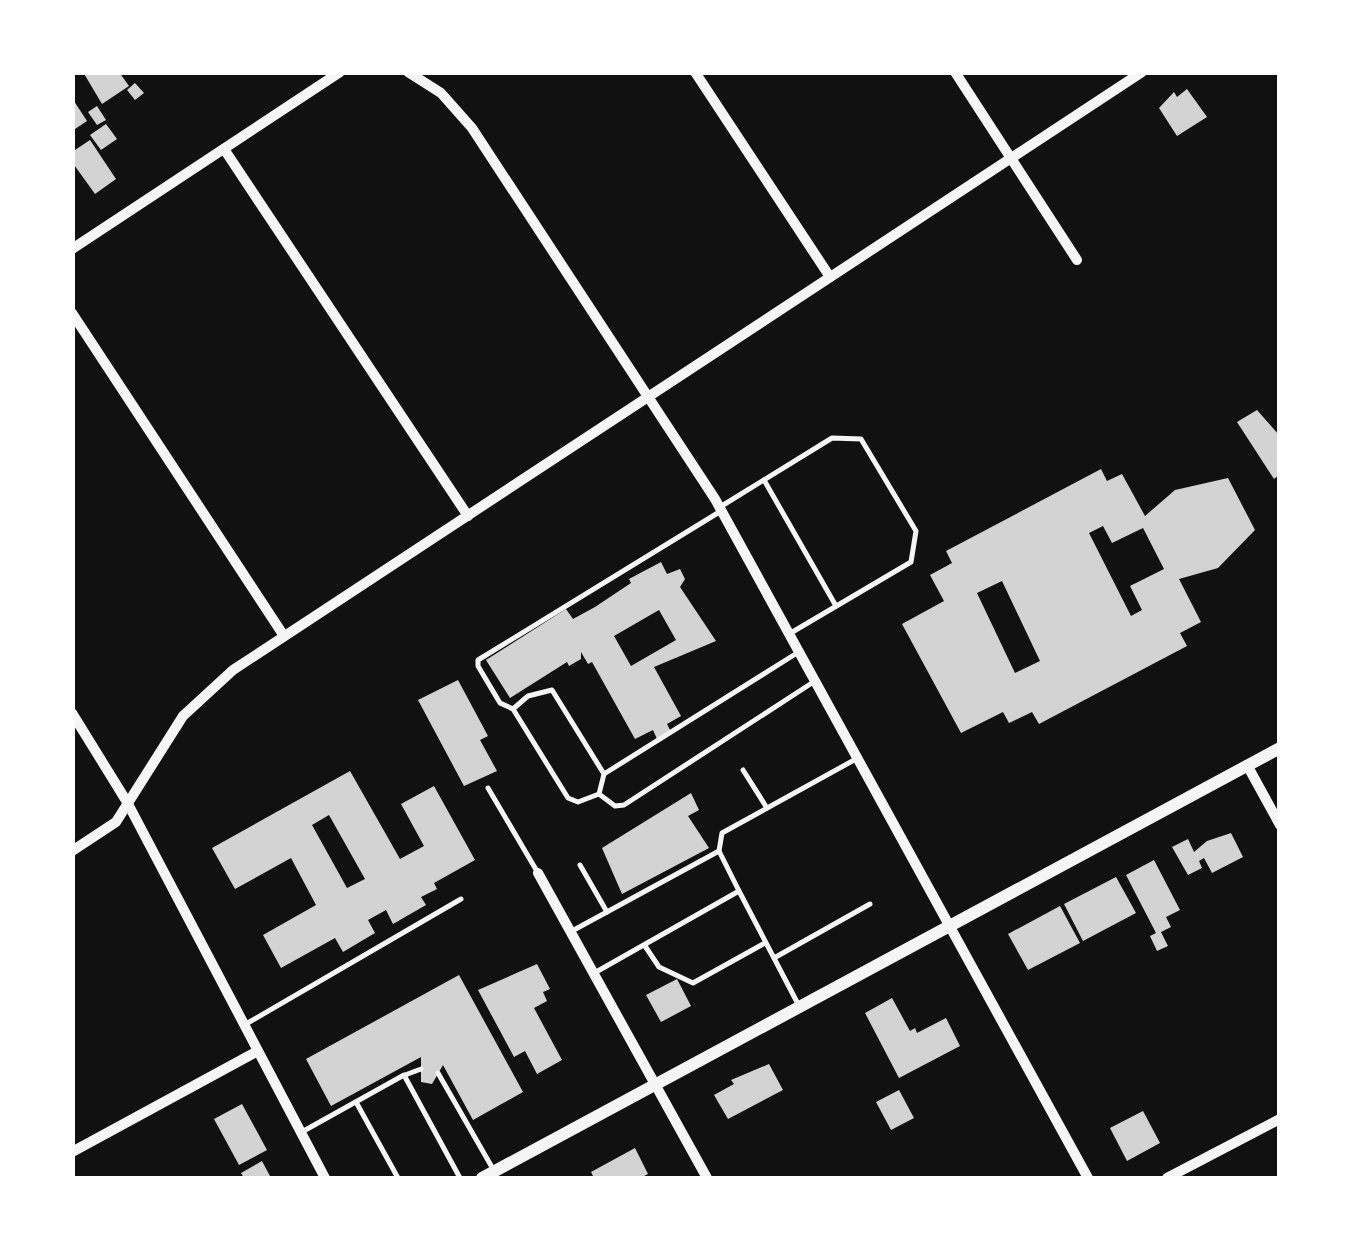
<svg xmlns="http://www.w3.org/2000/svg" width="1352" height="1251" viewBox="0 0 1352 1251" font-family="Lato,sans-serif">
	<style>
		.building { fill: #d3d3d3; fill-rule: evenodd }
		.lines { fill: none; stroke-linecap: round; stroke-linejoin: round }
		.service { stroke: #f5f5f5; stroke-width: 5 }
		.minor { stroke: #f5f5f5; stroke-width: 10 }
		.tertiary { stroke: #f5f5f5; stroke-width: 12 }
	</style>
	<rect width="100%" height="100%" fill="#111"/>
	<g class="building">
		<polygon points="83,72 119,72 129,86 102,104"/>
		<polygon points="135,83 144,93 135,100 127,90"/>
		<polygon points="1187,89 1207,117 1177,136 1159,108 1174,92 1177,97"/>
		<polygon points="72,98 87,121 72,131"/>
		<polygon points="97,106 106,120 97,125 88,112"/>
		<polygon points="106,124 117,139 101,150 90,135"/>
		<polygon points="90,140 116,179 95,194 72,162 72,152"/>
		<polygon points="1257,410 1279,435 1279,475 1274,479 1237,422"/>
		<path d="M1101,469L1107,481L1122,474L1145,516L1175,490L1228,478L1255,530L1218,568L1179,579L1201,622L1180,633L1187,646L1039,724L1032,712L1009,723L1003,712L961,733L902,624L944,601L930,575L952,563L946,551ZM1103,526L1112,543L1143,528L1164,569L1130,586L1142,610L1131,616L1089,533ZM1002,581L1040,661L1015,673L977,593Z"/>
		<path d="M661,562L667,574L680,569L685,579L680,587L716,641L654,667L681,716L667,724L671,732L657,739L653,730L635,739L592,662L588,664L581,652V659L569,666L567,662L510,698L486,660L566,609L573,619L595,607L631,583L629,579ZM659,610L676,640L631,666L614,636Z"/>
		<polygon points="458,680 488,736 480,740 497,771 464,786 418,700"/>
		<path d="M350,771L400,859L424,846L401,804L434,786L475,860L434,883L437,889L421,897L426,905L393,924L386,910L368,920L375,933L343,952L335,938L281,968L263,935L316,905L291,858L235,889L212,848ZM329,815L365,879L347,888L312,825Z"/>
		<polygon points="691,793 699,810 688,816 709,848 622,894 602,848"/>
		<polygon points="1231,833 1243,857 1212,873 1204,858 1199,861 1202,868 1188,875 1172,847 1188,839 1194,852 1207,841"/>
		<polygon points="1154,860 1180,910 1166,917 1171,927 1161,932 1168,946 1157,951 1150,936 1156,933 1126,875"/>
		<polygon points="1116,877 1136,913 1083,941 1064,904"/>
		<polygon points="1060,906 1080,943 1028,970 1008,934"/>
		<polygon points="537,964 550,989 543,992 547,1001 534,1008 562,1060 537,1074 525,1051 514,1057 478,990"/>
		<polygon points="459,975 523,1092 473,1120 443,1065 432,1084 421,1082 421,1057 331,1106 306,1059"/>
		<polygon points="677,979 691,1006 661,1022 646,995"/>
		<polygon points="892,998 910,1031 915,1028 917,1033 946,1018 960,1046 899,1078 865,1013"/>
		<polygon points="769,1064 783,1090 728,1119 714,1095 734,1084 731,1080"/>
		<polygon points="899,1090 914,1118 891,1130 876,1102"/>
		<polygon points="242,1104 267,1150 239,1165 214,1119"/>
		<polygon points="1143,1111 1160,1143 1127,1161 1110,1128"/>
		<polygon points="635,1148 648,1174 640,1178 594,1178 591,1172"/>
		<polygon points="262,1161 271,1178 244,1178 241,1173"/>
	</g>
	<g class="lines">
		<g class="service">
			<polyline points="764,480 836,606"/>
			<polyline points="720,507 832,438 861,439 916,531 911,562 789,634"/>
			<polyline points="513,709 528,696 552,690 604,774 599,794 578,802 568,798 513,709 500,703 478,666 478,660 721,511"/>
			<polyline points="743,770 767,808"/>
			<polyline points="604,774 797,653"/>
			<polyline points="488,788 538,873"/>
			<polyline points="599,794 615,806 624,805 815,681"/>
			<polyline points="719,851 722,833 856,759"/>
			<polyline points="580,865 607,912"/>
			<polyline points="739,891 798,1004"/>
			<polyline points="572,931 719,851 739,891 596,972"/>
			<polyline points="645,946 659,967 693,983 765,943"/>
			<polyline points="774,958 870,904"/>
			<polyline points="246,1024 461,899"/>
			<polyline points="438,1073 493,1169"/>
			<polyline points="405,1075 421,1069"/>
			<polyline points="356,1102 398,1178"/>
			<polyline points="300,1133 404,1075 460,1178"/>
		</g>
		<g class="minor">
			<polyline points="408,72 441,93 472,128 715,499 1088,1178"/>
			<polyline points="695,72 830,277"/>
			<polyline points="955,72 1077,260"/>
			<polyline points="224,149 468,516"/>
			<polyline points="72,249 340,72"/>
			<polyline points="72,313 284,636"/>
			<polyline points="72,713 127,802 325,1178"/>
			<polyline points="1247,765 1280,825"/>
			<polyline points="72,851 116,822 183,716 233,670 1142,72"/>
			<polyline points="538,873 707,1178"/>
			<polyline points="72,1152 256,1052"/>
			<polyline points="1167,1178 1280,1119"/>
		</g>
		<polyline class="tertiary" points="482,1178 1280,748"/>
	</g>
	<rect width="1352" height="1251" fill="none" stroke="#ffffff" stroke-width="150"/>
</svg>
